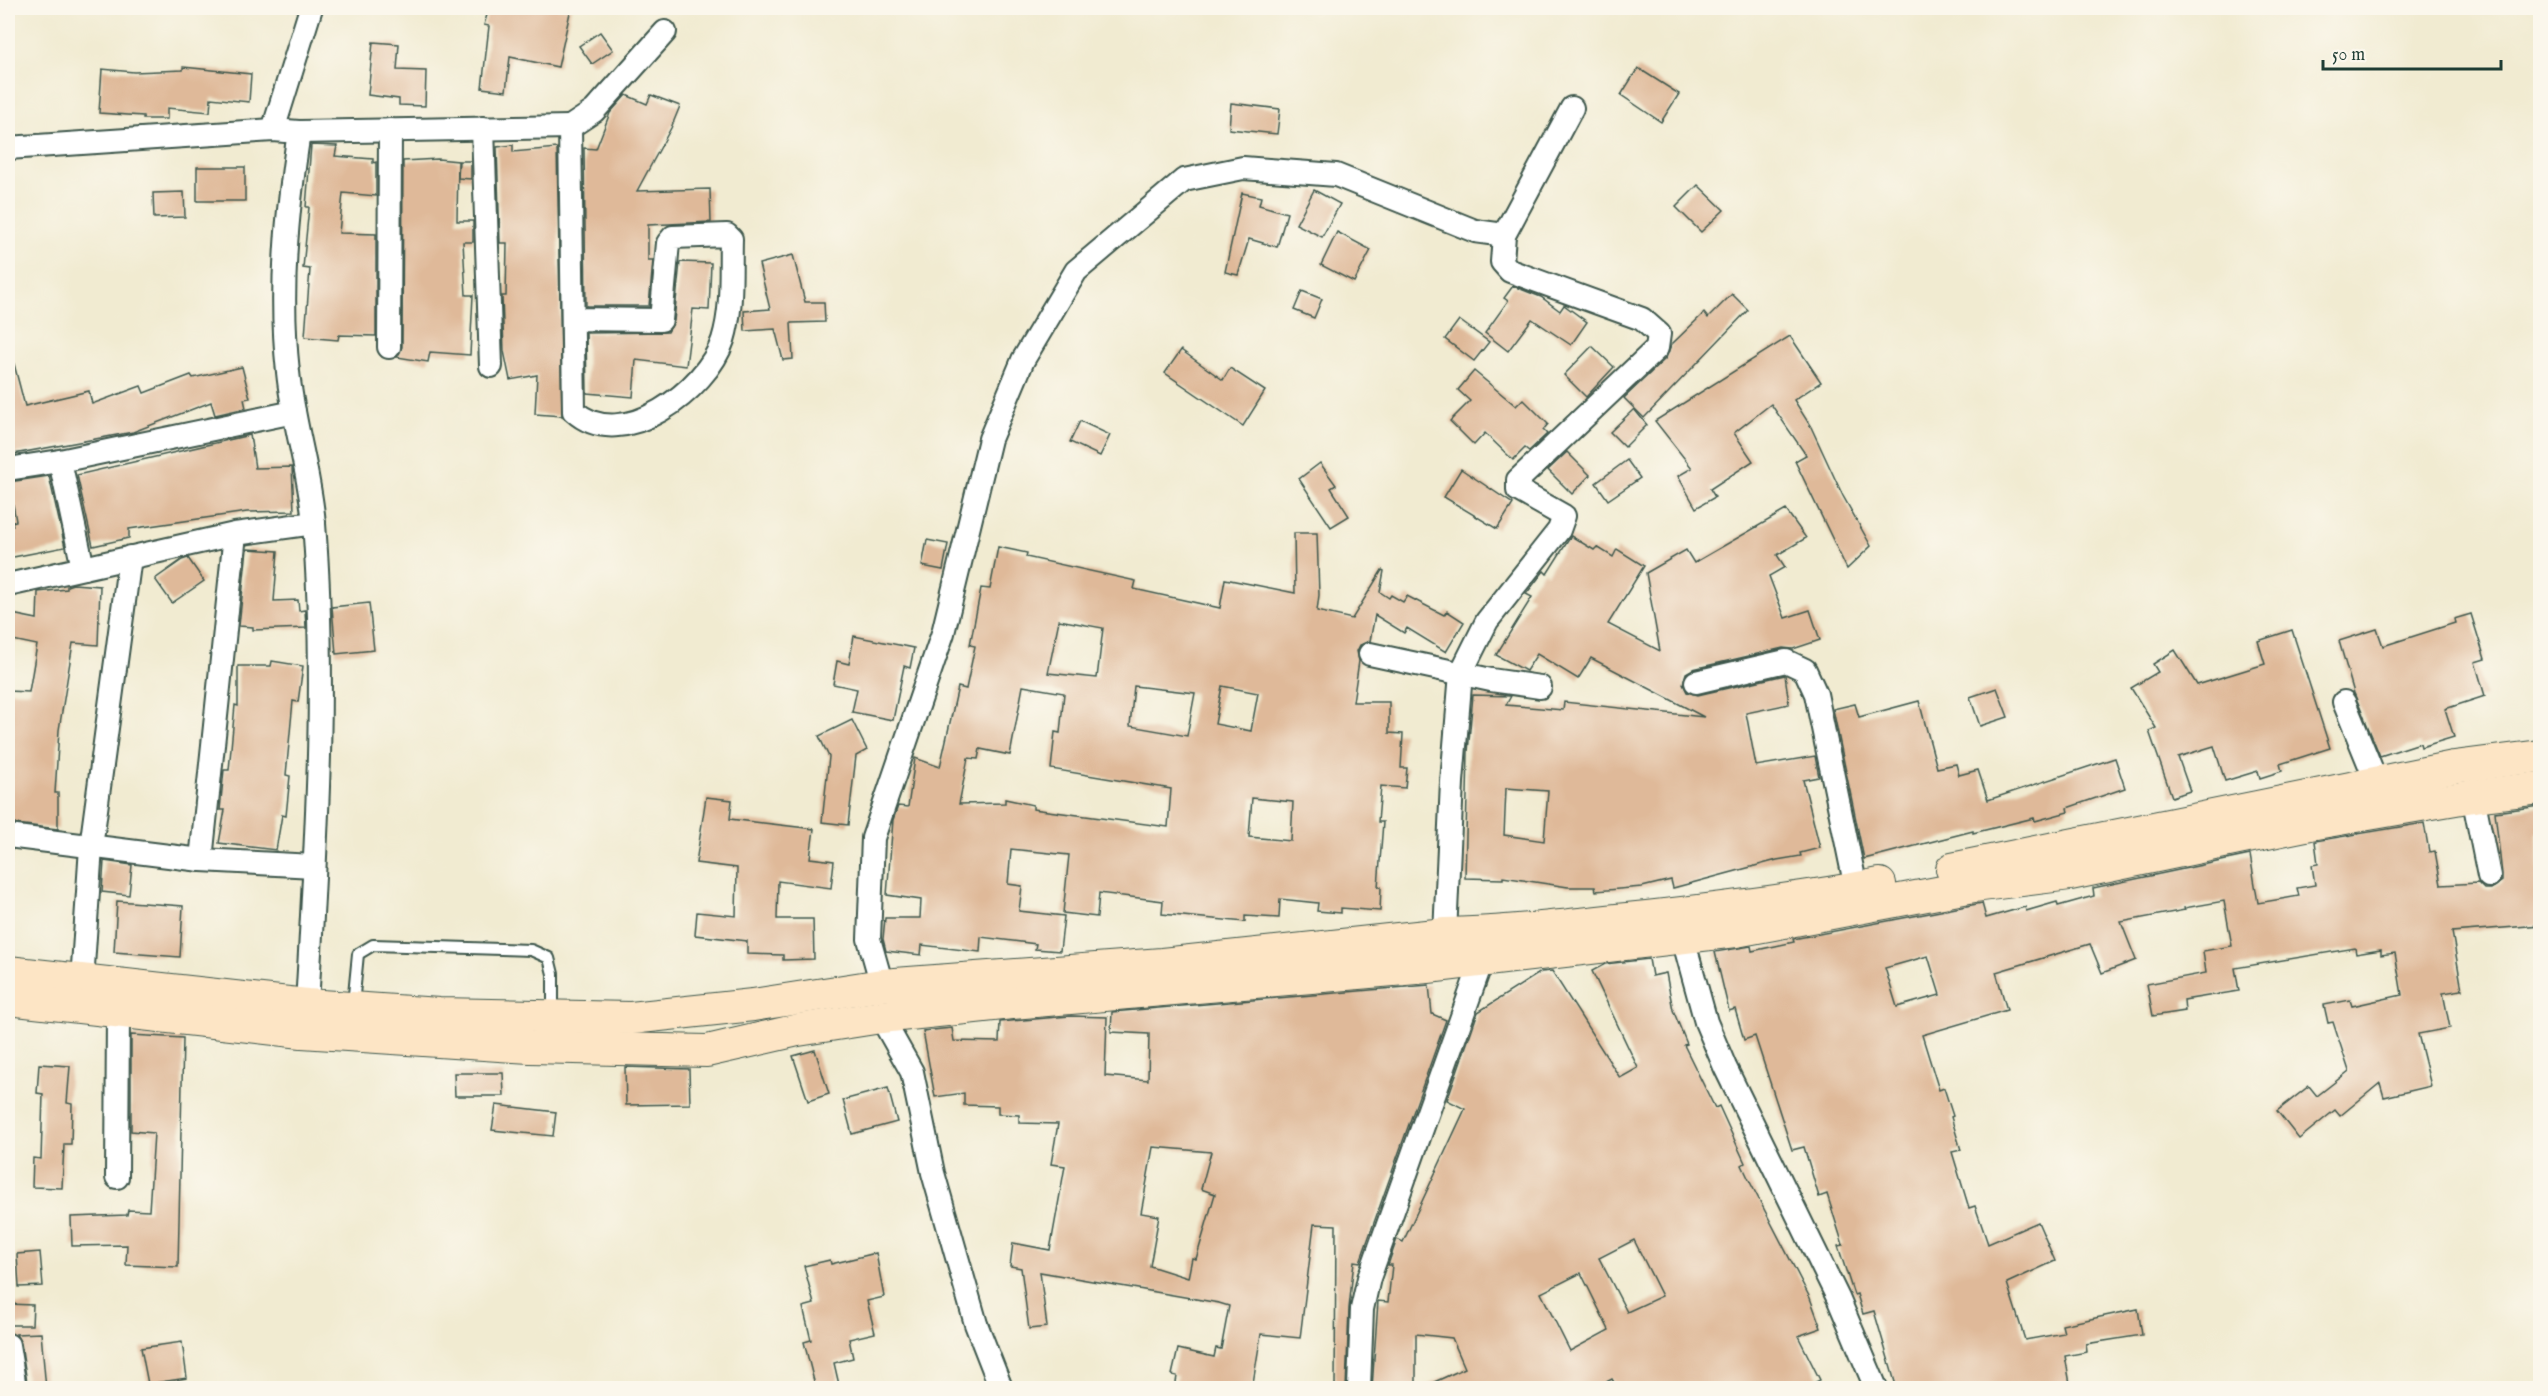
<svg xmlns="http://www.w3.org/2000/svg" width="2548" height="1396" viewBox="0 0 2548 1396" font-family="'IM FELL English',serif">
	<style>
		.building { fill: #dfb999; fill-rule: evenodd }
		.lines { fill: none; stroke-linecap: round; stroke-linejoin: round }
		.service-casing { stroke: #3e574c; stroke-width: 14 }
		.minor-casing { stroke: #3e574c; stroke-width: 26 }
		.secondary-casing { stroke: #3e574c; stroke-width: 34 }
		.service { stroke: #fff; stroke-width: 10 }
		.minor { stroke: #fff; stroke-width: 22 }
		.secondary { stroke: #fde5c5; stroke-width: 32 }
	</style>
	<rect width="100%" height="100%" fill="#fbf7ec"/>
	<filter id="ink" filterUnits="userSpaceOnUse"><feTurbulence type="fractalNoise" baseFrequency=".0167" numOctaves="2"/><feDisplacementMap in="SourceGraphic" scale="12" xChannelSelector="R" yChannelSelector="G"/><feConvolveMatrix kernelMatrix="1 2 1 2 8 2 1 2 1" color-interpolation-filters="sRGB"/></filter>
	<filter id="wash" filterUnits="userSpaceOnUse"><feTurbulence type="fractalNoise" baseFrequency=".008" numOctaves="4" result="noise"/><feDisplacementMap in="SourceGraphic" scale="24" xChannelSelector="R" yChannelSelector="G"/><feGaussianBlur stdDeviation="1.35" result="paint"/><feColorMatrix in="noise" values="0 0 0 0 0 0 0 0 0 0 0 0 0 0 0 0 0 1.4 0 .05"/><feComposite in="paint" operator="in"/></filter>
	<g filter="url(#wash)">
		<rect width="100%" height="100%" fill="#f1ebd1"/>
		<g id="blocks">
			<g class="building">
				<polygon points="489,8 571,8 558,67 510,57 506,91 482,88 489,26 484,25"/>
				<polygon points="600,32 613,50 592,64 579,46"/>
				<polygon points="373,42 399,44 397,70 426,71 425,106 399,105 399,99 368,95"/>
				<polygon points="183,67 251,74 249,102 211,98 210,112 167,108 167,119 143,119 143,116 99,113 102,69 134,72 183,70"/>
				<polygon points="1638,68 1679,94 1661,122 1621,95"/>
				<polygon points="626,95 647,104 651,95 680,106 671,128 637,191 710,189 711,222 648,225 648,260 653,260 649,306 586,306 584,148 596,149 610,113"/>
				<polygon points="1231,103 1280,109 1277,134 1229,129"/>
				<polygon points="311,145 337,146 335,156 373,159 373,163 376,162 376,196 343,193 339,233 376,234 376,336 339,335 338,340 305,337 310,269 303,268 309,207 306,207"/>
				<polygon points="513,145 513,152 557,148 562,416 535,414 537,375 510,380 504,351 502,296 506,296 507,243 500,243 497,147"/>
				<polygon points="438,159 458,161 457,221 473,221 473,242 463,242 466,295 473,295 470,355 430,352 428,362 397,357 402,347 403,161"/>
				<polygon points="459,161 471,161 471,179 458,178"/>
				<rect x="197" y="167" width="48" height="34"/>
				<polygon points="1698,185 1724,210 1701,232 1676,207"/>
				<polygon points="1314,190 1340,204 1322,237 1296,224"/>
				<polygon points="184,192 185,217 154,218 153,193"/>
				<polygon points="1242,193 1261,197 1259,205 1287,213 1277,247 1249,239 1238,275 1225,272"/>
				<polygon points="1337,232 1371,250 1354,282 1321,265"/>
				<polygon points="793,255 805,302 824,302 825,322 791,323 793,359 783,360 775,329 745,331 744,311 770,309 759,264"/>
				<polygon points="680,262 711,263 709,310 693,309 686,366 636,360 633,397 587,393 586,333 668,332 674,321"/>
				<polygon points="1513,286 1541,297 1560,311 1564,305 1587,322 1571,345 1532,319 1508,351 1485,333 1508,301 1504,298"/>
				<polygon points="1302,291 1322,299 1314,318 1294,310"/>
				<polygon points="1732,294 1748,310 1644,418 1624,398 1666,358 1671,345 1704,313 1708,318"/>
				<polygon points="1459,320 1489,342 1474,361 1445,339"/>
				<polygon points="1790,336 1821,382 1794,400 1811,427 1843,496 1871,546 1847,569 1795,461 1806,455 1771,404 1734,433 1753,461 1710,489 1715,497 1696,508 1678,476 1692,468 1655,421"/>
				<polygon points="1592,346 1614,367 1586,397 1564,375"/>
				<polygon points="1181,350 1223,380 1230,368 1265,391 1243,426 1165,373"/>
				<polygon points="14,364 25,406 89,391 92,404 141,386 144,393 191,375 193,378 242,367 250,398 244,399 246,408 215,415 211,402 133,432 8,455 8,365"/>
				<polygon points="1474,371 1516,406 1523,399 1548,424 1543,430 1547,434 1529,451 1525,448 1513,460 1485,433 1474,445 1450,421 1470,401 1458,390"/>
				<polygon points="1634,409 1647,425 1625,447 1610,432"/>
				<polygon points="1080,421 1110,435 1100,456 1070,442"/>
				<polygon points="250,435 255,468 292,467 294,511 247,512 129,529 129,538 93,546 77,475"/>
				<polygon points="1567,452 1590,475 1572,494 1548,470"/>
				<polygon points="1627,460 1640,478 1608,500 1596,483"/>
				<polygon points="1320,463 1336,485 1331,488 1349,516 1331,527 1299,479"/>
				<polygon points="1461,469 1513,504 1497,529 1444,497"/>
				<polygon points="49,476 65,547 8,558 8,527 13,526 12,522 16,521 9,482"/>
				<path d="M1786,510L1806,538L1777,555L1785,567L1769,576L1785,618L1810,610L1820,640L1793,649L1783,648L1693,669L1686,673L1683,684L1687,692L1698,695L1785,675L1789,704L1746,713L1756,766L1815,756L1819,777L1803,780L1820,848L1800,853L1801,856L1777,860L1673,888L1671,880L1642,887L1596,891L1595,887H1568L1503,877V879L1465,878L1468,752L1473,695L1511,696L1506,705L1563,710L1564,702L1704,717L1591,658L1578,679L1537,654L1526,671L1496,655L1532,597L1526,594L1544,571L1547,574L1571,536L1594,550L1597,547L1613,557L1617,549L1644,566L1608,624L1660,651L1646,573L1686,550L1694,563ZM1506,788L1548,791L1544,841L1504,835Z"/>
				<path d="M1294,533H1317L1319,595L1317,611L1352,619L1382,570L1384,571L1380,592L1389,598L1391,595L1403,602L1407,596L1444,615L1447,611L1464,622L1446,652L1407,628L1404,633L1375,615L1370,641L1360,645L1357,651L1359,661L1353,702H1389V733L1403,734L1401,768H1407L1405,788L1381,786L1378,822H1383L1378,887H1381L1380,911L1341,908V913L1317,911L1318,903L1280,899L1279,918L1245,916V922L1162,914L1163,901L1099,893L1097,917L1063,913L1069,855L1011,849L1008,884L1022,886L1019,911L1064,916L1060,951L1035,949L1036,944L981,937L980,952L922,945L921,955L886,951L883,939L885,918H920L921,900L887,895L893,820L898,806L908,807L915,758L940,767L958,687L966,689L975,646L970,645L981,588L990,589L998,547L1027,553L1026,557L1136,581L1134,589L1220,608L1225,579L1295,593ZM1059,620L1103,628L1097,678L1048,673ZM1023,686L1064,693L1060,733L1055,732L1051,769L1171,789L1168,827L1033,809V805L1005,799V803L959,804L968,758L978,759L980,749L1010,755ZM1134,686L1195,693L1187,736L1130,726ZM1222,686L1258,693L1251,731L1215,724ZM1252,798L1293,802L1291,841L1249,837Z"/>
				<polygon points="927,540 948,544 943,570 922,566"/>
				<polygon points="247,549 278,551 274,601 298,600 299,611 305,610 306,628 253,630 253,627 239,626"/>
				<polygon points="188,558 204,581 172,603 155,579 182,560"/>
				<polygon points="73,584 100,586 98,645 73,643 59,730 55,793 58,793 58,829 8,823 8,691 29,692 37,645 8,639 12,614 37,619 38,592 67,589 67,586"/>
				<polygon points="369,603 374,650 336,654 332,607"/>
				<polygon points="2471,614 2485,659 2475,662 2485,696 2445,709 2454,737 2421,747 2420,743 2380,756 2354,693 2339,641 2377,629 2383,646 2455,623 2454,619"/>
				<polygon points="2292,630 2330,748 2280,764 2282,771 2260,778 2258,771 2225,781 2214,746 2178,757 2190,791 2172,797 2149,731 2156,728 2131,688 2158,672 2153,664 2175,650 2197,685 2265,664 2258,641"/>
				<polygon points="854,636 914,648 910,668 904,666 893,720 852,712 857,689 833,684 837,661 849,664"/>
				<polygon points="272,661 303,666 298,702 293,701 286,775 290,776 286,816 282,815 276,850 219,843 225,810 220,810 224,770 229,770 235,705 238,706 238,666 271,666"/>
				<polygon points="1997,688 2008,717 1980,726 1970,697"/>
				<polygon points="1919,701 1937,768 1956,764 1959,775 1978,770 1988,800 2115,758 2125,788 2067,808 2068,812 2035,821 2034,818 1973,833 1973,831 1864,859 1833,709 1855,704 1859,717"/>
				<polygon points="852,720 867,750 856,756 848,825 822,822 829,757 819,736"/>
				<polygon points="706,797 732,800 730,819 814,829 810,858 834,861 831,888 778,881 777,919 813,919 814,959 783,960 783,955 747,954 747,941 695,935 697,912 736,916 737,868 696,863"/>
				<path d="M2541,806V833H2537L2541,925L2452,932L2462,990L2443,993L2450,1028L2418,1034L2431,1086L2384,1097L2380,1083L2340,1116L2335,1110L2299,1139L2277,1111L2309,1086L2317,1096L2349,1071L2333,1022L2328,1023L2324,1005L2350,1000L2352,1006L2402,995L2395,953L2381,955V950L2356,954L2355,948L2235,968L2239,991L2184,1000L2185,1011L2153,1016L2147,984L2206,973L2203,951L2232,946L2224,901L2184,908L2185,910L2121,922L2136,960L2102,973L2090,944L1996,972L2007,1010L1922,1035L1939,1090L1944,1088L1953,1116L1951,1117L1961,1150L1952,1152L1969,1208L1975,1206L1988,1244L2038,1222L2055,1261L2007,1283L2025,1340L2064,1333L2062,1325L2138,1309L2142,1335L2086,1344L2087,1352L2065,1356L2071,1389H1897L1874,1311L1863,1314L1857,1294L1854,1295L1838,1246L1843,1245L1827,1194L1819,1197L1804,1147L1792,1150L1755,1036L1744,1040L1735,1009L1729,1011L1715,952L1751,946L1752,951L1794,942L1793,939L1977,904L1982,903L1986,918L2025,907L2026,911L2057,902L2058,906L2094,896L2093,888L2250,855L2258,903L2299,896L2297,888L2315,885L2312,865L2318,864L2315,841L2424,823L2429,852L2435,851L2441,885L2478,883L2484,889H2491L2502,881V874L2495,812ZM1928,956L1940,995L1897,1007L1885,968Z"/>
				<polygon points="104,861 132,865 129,895 102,892"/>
				<polygon points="117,901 183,906 180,957 114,952"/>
				<path d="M1649,959L1652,976L1666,973L1673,1010L1687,1044L1684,1045L1715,1108L1719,1106L1745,1163L1742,1165L1750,1182L1810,1298L1821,1328L1798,1336L1820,1380L1802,1389H1618L1612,1379L1593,1389H1419L1465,1368L1452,1338L1416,1334V1389H1372L1378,1301L1388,1302L1392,1265H1388L1397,1239L1403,1242L1465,1109L1447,1100L1478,1012L1541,972L1552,971L1620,1078L1638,1068L1592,971L1605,964ZM1634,1240L1662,1296L1627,1312L1599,1258ZM1581,1273L1609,1330L1570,1351L1541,1293Z"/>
				<path d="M1429,985L1432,1014L1446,1020L1360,1262L1354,1261L1349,1308L1346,1389H1335L1336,1225L1314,1224L1300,1338L1261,1334L1252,1389H1175L1177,1376L1172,1375L1178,1349L1214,1357L1216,1348L1221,1349L1229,1306L1219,1303L1040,1272L1047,1327L1029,1329L1021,1268L1010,1266L1013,1243L1050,1250L1065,1166L1051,1164L1058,1124L1019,1123V1115L998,1114V1106L964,1105V1093L935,1097L923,1031L952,1028L954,1041L999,1042L1000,1022L1070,1016L1107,1017L1105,1076L1148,1080L1149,1034L1111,1032L1112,1012ZM1153,1147L1211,1152L1201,1189L1215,1194L1196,1259L1192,1258L1188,1278L1150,1266L1159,1216L1141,1213Z"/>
				<polygon points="131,1035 183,1038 178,1267 126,1265 127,1245 72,1246 71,1217 127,1215 128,1210 149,1211 154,1133 131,1131"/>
				<polygon points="815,1050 829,1094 808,1101 793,1056"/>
				<polygon points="39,1064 70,1066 67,1103 72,1104 71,1144 64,1144 62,1188 32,1187 33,1158 41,1159 43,1094 37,1093"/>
				<polygon points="625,1067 689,1069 690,1104 626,1105"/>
				<polygon points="454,1073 503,1073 504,1096 455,1096"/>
				<polygon points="888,1088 897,1122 852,1134 843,1100"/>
				<polygon points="496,1105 556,1112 553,1136 492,1130"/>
				<polygon points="40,1252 43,1286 19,1287 17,1254"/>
				<polygon points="876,1253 884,1297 867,1301 875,1333 849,1339 853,1358 834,1363 840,1389 816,1389 804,1342 811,1340 803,1307 814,1304 804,1266 830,1260 831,1264"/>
				<polygon points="8,1304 33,1305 32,1325 8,1325"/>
				<polygon points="41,1333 46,1389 28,1389 21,1343 16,1334"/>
				<polygon points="182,1342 187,1378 148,1384 141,1348"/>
			</g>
		</g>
	</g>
	<g filter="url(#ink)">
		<use href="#blocks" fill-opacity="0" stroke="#3e574c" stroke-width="1.5"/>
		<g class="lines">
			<defs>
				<polyline id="service" points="353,1005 358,954 373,945 531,950 549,958 553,974 553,1013"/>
				<g id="minor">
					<polyline points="483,128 491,366"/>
					<polyline points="273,130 311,8"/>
					<path d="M299,132C287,212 279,291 288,372C293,423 310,473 314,524C327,684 316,845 307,1005"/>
					<polyline points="8,148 273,130 299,132 570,127"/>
					<path d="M573,319L661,320L668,243L673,237L727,235L731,239C730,272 733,308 723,340C707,389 622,455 574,411L570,127L594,111L665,32"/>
					<polyline points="389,347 390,130"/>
					<polyline points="60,461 83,568"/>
					<polyline points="8,469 60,461 294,412"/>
					<polyline points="8,585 235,534 314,523"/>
					<polyline points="1370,654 1491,680 1540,687"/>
					<polyline points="1696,682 1786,661 1805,670 1816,694 1856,888"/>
					<polyline points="2344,702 2377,783"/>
					<polyline points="2473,796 2489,876"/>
					<polyline points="8,836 201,860 314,866"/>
					<polyline points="201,860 235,534"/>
					<polyline points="1679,924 1706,1022 1725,1067 1838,1298 1876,1388"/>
					<polyline points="1445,934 1452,782 1461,673 1487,621 1559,530 1564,516 1518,490 1518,480 1657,348 1659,334 1642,319 1510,271 1502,262 1504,235 1572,108"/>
					<polyline points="882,985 869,939 873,838 943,633 990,439 1023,360 1076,271 1184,180 1243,168 1336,175 1475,231 1504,235"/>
					<polyline points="81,996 91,847 130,557"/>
					<polyline points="881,1017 912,1072 933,1173 976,1324 1001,1388"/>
					<polyline points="117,1177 118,1013"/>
					<polyline points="8,1345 15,1388"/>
					<polyline points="1359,1388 1362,1309 1369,1278 1486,949"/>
				</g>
				<g id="secondary">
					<polyline points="1952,869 2454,767 2540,756"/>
					<path d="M8,972L307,1005L439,1014L631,1018L753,1005L882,985L1162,964L1445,934C1506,933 1566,925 1627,919C1711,910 1797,900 1880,884"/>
					<polyline points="8,999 302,1032 530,1047 707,1051 798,1030 881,1017 1012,1003 1428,967 1736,931 1974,886 2070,874 2310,824 2473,796 2540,788"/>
				</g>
			</defs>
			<use href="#service" class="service-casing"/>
			<use href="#minor" class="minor-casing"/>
			<use href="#secondary" class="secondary-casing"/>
			<use href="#service" class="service"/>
			<use href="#minor" class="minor"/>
			<use href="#secondary" class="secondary"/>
		</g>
	</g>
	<rect width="2548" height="1396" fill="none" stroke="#fbf7ec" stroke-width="30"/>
	<path d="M2323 60v9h178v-9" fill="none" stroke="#1f3d34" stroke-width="3"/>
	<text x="2332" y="60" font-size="18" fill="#1f3d34" stroke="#fbf7ec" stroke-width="4.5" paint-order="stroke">50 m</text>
</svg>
